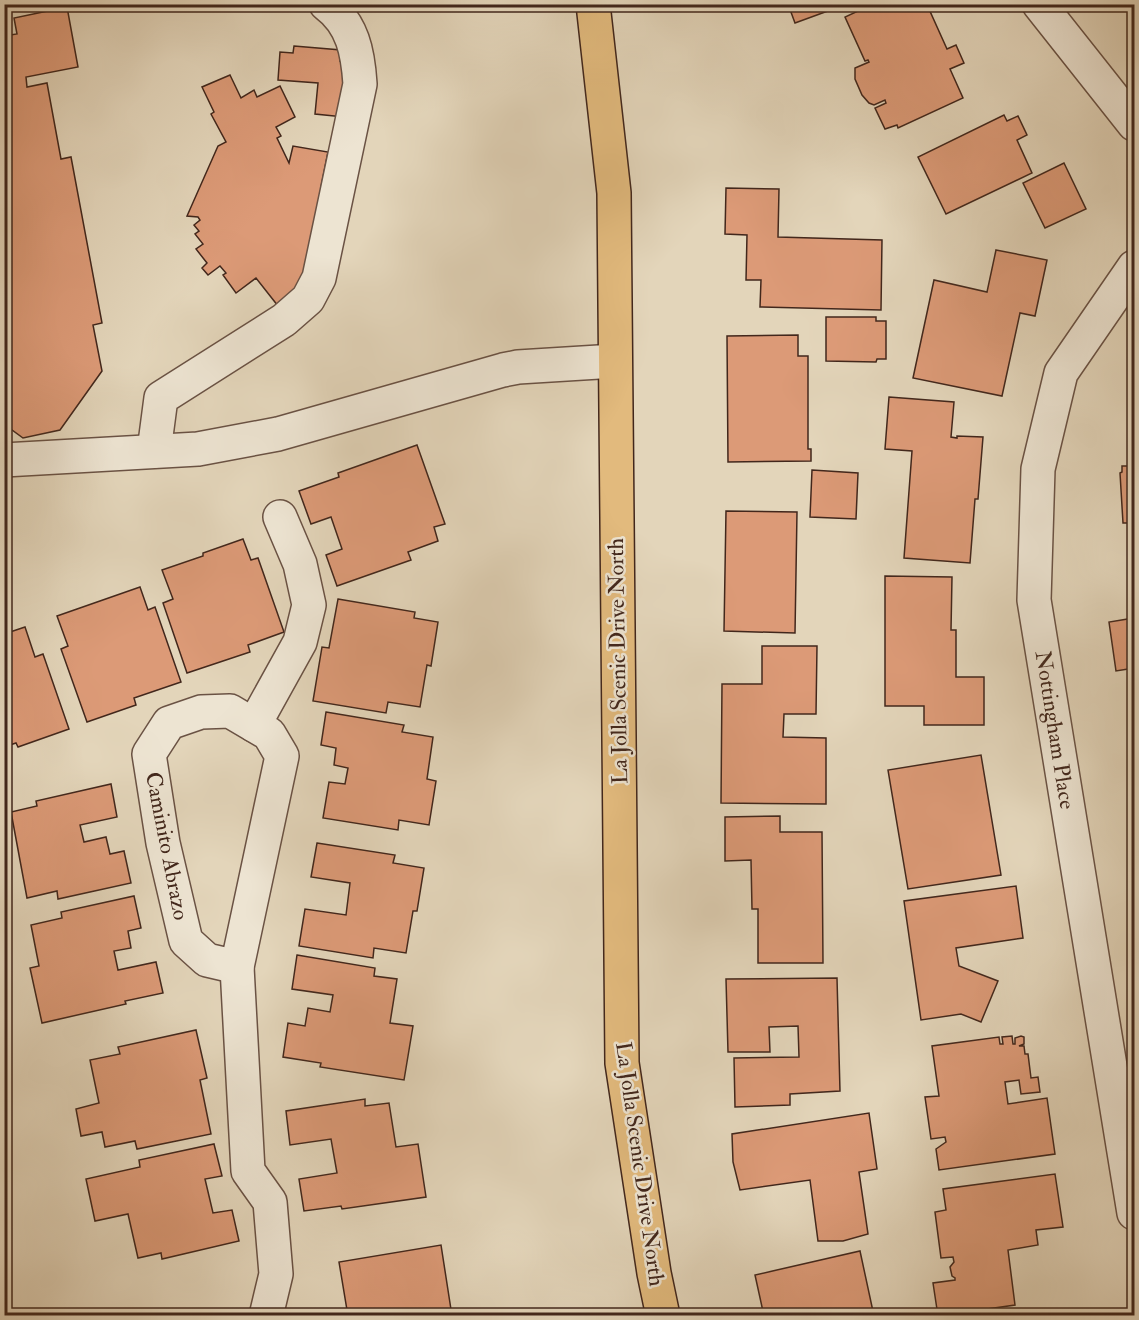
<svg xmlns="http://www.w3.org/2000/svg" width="1139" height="1320" viewBox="0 0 1139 1320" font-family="'IM FELL Double Pica',serif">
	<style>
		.building { fill: #dc9a77; stroke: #42271c; stroke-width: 1.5 }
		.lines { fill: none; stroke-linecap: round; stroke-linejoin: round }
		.minor-casing { stroke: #6a5244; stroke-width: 36 }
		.major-casing { stroke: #42271c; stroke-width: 36 }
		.minor { stroke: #ede4d2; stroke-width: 33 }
		.major { stroke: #e2ba7d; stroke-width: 33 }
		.labels { text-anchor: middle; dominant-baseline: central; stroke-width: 5; stroke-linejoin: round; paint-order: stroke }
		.street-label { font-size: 22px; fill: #42271c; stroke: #ede4d2 }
	</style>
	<rect width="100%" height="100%" fill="#e3d5ba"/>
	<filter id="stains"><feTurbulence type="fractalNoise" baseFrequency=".00333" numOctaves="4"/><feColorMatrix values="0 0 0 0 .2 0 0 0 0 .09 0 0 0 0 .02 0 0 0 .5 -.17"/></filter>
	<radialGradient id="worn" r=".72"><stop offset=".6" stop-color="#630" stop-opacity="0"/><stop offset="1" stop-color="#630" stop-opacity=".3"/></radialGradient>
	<g class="building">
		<polygon points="788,4 847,4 795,23"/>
		<polygon points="873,4 930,4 931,8 929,9 947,49 956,45 964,63 950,69 963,98 898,128 897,125 885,129 875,108 886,103 885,100 874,105 869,103 862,95 855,79 855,68 869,62 868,60 865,61 845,17"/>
		<polygon points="67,7 78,67 26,77 27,87 47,83 61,159 71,157 102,323 93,325 102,371 60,430 23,438 4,424 4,92 7,90 4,75 4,36 17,34 14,18"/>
		<polygon points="294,46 341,50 340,61 352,62 344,117 315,114 318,83 278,80 280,52 293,53"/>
		<polygon points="230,75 241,98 254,90 257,97 280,86 295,117 276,127 281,136 277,138 289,163 293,146 328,152 321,187 314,272 282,311 256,278 236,293 223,275 226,273 220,266 208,275 202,268 207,263 196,249 203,244 195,234 199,231 194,225 200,220 198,217 187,216 218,146 226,142 211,114 214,112 202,87"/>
		<polygon points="1004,115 1007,121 1018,116 1027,135 1017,140 1032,173 946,214 918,157"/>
		<polygon points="1064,163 1086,209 1045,228 1023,183"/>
		<polygon points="726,188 779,189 778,237 882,240 881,310 760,307 761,280 746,280 747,235 725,234"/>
		<polygon points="996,250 1047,260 1035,316 1020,313 1002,396 913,378 934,280 987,292"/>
		<polygon points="826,317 876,317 876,321 886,321 886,359 877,359 876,362 826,361"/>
		<polygon points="798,335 798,356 808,356 808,449 811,449 811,461 728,462 727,336"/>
		<polygon points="889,397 954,402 951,437 957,438 957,436 983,437 978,499 975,499 970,563 904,558 912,451 885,449"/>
		<polygon points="417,445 445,524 434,527 438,541 408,552 411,560 337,586 326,555 342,549 331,517 311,524 299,491 339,477 338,473"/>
		<polygon points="1122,466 1134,466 1134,523 1123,523 1120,473 1122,472"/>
		<polygon points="812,470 858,473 856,519 810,517"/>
		<polygon points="726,511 797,512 795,633 724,631"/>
		<polygon points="243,539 251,560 258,558 284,632 248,645 250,652 187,673 163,603 173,599 162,570 203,556 203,553"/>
		<polygon points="885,576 952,577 951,630 956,630 956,677 984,677 984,725 924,725 924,706 885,706"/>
		<polygon points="140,587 148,610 155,607 181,682 134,698 136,705 87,722 61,649 68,646 57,616"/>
		<polygon points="338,599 415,612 414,618 438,622 431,666 427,665 420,707 388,702 386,713 313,701 322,647 329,648"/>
		<polygon points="1134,618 1134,668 1116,671 1109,622"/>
		<polygon points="25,627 35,657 43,654 69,729 18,747 16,743 4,747 4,634"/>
		<polygon points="762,646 817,646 816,714 784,714 783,737 826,738 826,804 721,803 722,684 762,684"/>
		<polygon points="326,712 404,725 402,732 433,737 427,779 436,781 429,825 399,820 398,830 323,818 329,782 345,784 348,768 334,765 336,748 321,745"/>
		<polygon points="981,755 1001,875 908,889 888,770"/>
		<polygon points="111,784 117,817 80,825 84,842 106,837 110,854 124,851 131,883 58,899 57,891 27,898 11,812 37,806 36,801"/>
		<polygon points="780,816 780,832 822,832 823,963 758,963 758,909 752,909 751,860 725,861 725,817"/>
		<polygon points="317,843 395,855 393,863 424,868 417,911 413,911 406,953 374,948 373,958 299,946 305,909 346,915 350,883 311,877"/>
		<polygon points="1016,886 1023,938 956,948 959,966 998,981 981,1022 961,1014 921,1020 904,901"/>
		<polygon points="134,896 141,928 128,931 131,948 114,951 118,970 156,962 163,993 125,1001 126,1004 42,1023 30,968 39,966 31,925 62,918 61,912"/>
		<polygon points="297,955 375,968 374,976 397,979 390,1023 413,1026 404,1080 320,1067 321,1063 283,1057 288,1023 305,1026 308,1008 330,1012 333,995 292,989"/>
		<polygon points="837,978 840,1091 790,1094 790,1105 735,1107 734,1058 799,1057 798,1026 769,1027 770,1052 728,1052 726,979"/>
		<polygon points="196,1030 207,1078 200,1080 211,1134 137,1149 135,1141 105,1147 102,1132 81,1136 76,1109 99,1103 90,1060 120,1054 118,1047"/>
		<polygon points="1012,1036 1013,1044 1015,1044 1015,1038 1021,1036 1024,1037 1024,1044 1019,1046 1024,1046 1025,1054 1028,1054 1031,1078 1038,1077 1040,1092 1021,1094 1019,1080 1005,1082 1008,1104 1047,1098 1055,1154 939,1170 936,1149 946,1142 945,1137 931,1139 925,1097 939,1096 932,1046 999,1037 1000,1044 1003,1044 1002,1037"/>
		<polygon points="365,1099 365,1106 389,1103 396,1147 418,1144 426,1197 342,1209 341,1206 304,1211 299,1179 337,1173 331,1139 290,1145 286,1111"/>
		<polygon points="869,1113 877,1169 859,1172 868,1234 843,1241 818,1241 810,1180 740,1190 733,1162 732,1134"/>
		<polygon points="214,1144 222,1176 205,1179 213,1213 232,1210 239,1241 162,1259 161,1253 138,1258 128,1214 95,1221 86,1179 140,1167 139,1160"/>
		<polygon points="1055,1174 1063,1227 1036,1230 1038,1245 1008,1250 1015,1305 938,1316 933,1283 955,1280 955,1278 952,1276 950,1267 954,1262 953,1257 941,1258 935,1212 946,1210 943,1189"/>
		<polygon points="441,1245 452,1316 348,1316 339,1262"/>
		<polygon points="860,1251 874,1316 764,1316 755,1275"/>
	</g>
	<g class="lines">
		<defs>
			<g id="minor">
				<polyline points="1039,4 1134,124"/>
				<polyline points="1134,267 1061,373 1038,469 1034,600 1134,1213"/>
				<path d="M154,451L161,398L284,320L308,299L319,278L360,84C358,53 353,24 326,4"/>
				<polyline points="4,460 198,449 278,434 503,370 518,367 615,361"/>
				<polygon points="230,711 269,734 282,756 237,967 207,960 186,941 163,843 149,754 169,723 201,712"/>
				<polyline points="254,725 300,642 309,605 300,564 280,517"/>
				<polyline points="237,967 248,1171 270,1202 276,1274 266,1316"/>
			</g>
			<polyline id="major" points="593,4 614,193 622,1063 654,1273 663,1316"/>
		</defs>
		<use href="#minor" class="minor-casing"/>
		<use href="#major" class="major-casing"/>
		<use href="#minor" class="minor"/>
		<use href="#major" class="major"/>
	</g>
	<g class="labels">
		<g class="street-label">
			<text transform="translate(618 661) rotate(-91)">La Jolla Scenic Drive North</text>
			<text transform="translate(1055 730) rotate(81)">Nottingham Place</text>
			<text transform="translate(167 846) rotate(79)">Caminito Abrazo</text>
			<text transform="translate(640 1164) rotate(82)">La Jolla Scenic Drive North</text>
		</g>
	</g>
	<rect width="1139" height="1320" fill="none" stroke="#e3d5ba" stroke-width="24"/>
	<rect x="6" y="6" width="1127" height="1308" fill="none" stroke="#42271c" stroke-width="3"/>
	<rect x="12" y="12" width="1115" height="1296" fill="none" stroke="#42271c" stroke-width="1.5"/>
	<rect width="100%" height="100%" filter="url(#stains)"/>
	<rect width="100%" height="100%" fill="url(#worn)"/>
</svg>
